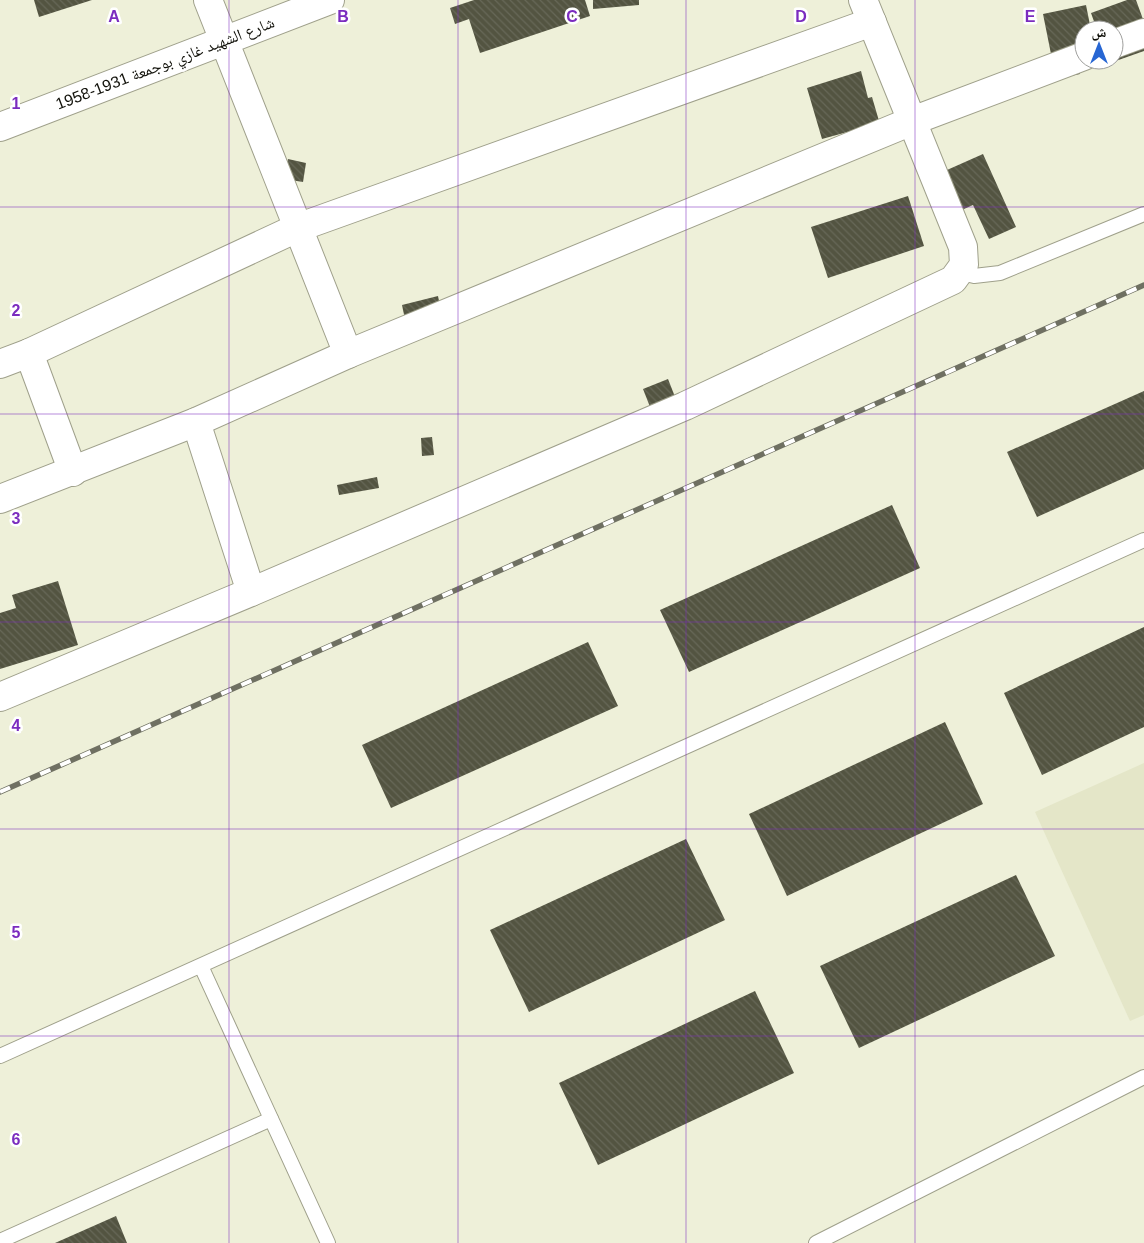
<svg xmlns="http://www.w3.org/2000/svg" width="1144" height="1243" viewBox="0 0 1144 1243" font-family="Helvetica,'Noto Naskh Arabic',sans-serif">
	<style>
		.built { fill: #e4e6c8 }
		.building { fill: url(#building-back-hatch) }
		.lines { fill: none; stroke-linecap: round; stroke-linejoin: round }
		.lane-casing { stroke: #9fa08b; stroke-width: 16 }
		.street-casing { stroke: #9fa08b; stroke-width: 30 }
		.lane { stroke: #fff; stroke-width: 14 }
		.street { stroke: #fff; stroke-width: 28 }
		.rail-casing { stroke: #6f7062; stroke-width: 5.5 }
		.rail { stroke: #fff; stroke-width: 4; stroke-dasharray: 11; stroke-linecap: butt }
		.grid { fill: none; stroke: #7b2cbf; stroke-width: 1; stroke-opacity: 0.55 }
		.labels { text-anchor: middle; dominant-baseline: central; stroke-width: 5; stroke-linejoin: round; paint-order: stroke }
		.street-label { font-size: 16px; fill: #101009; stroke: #fff }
		.grid-label { font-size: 16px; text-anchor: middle; font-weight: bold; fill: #7b2cbf; stroke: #fff; stroke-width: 5; stroke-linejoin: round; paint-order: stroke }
	</style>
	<defs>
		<pattern id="building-back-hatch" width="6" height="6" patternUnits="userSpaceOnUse" patternTransform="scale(1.25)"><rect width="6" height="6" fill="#535441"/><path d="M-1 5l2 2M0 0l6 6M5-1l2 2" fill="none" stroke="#676858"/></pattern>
	</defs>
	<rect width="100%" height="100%" fill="#eef0d9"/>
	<polygon class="built" points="1144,763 1144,1015 1130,1021 1035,812"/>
	<g class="building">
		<polygon points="34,0 92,0 39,17"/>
		<polygon points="474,0 585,0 590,16 480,53 469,19 455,24 450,8"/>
		<polygon points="593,0 639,0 639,5 593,9"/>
		<polygon points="1127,0 1136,0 1144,22 1144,51 1110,63 1108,60 1114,60 1114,30 1097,30 1091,13"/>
		<polygon points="1086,5 1091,30 1084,30 1084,53 1076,55 1080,74 1056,79 1043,14"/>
		<polygon points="861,71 868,98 872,97 884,138 856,147 851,131 822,139 807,88"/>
		<polygon points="983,154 1016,227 989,239 973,205 955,213 938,174"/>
		<polygon points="288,159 306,163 303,182 284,179"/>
		<polygon points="908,196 924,246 828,278 811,227"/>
		<polygon points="438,296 443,321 407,329 402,305"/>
		<polygon points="668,379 679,407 654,417 643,389"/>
		<polygon points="1144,391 1144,469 1037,517 1007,452"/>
		<polygon points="432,437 434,455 422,456 421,438"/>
		<polygon points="377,477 379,488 339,495 337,485"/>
		<polygon points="892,505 920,568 689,672 660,610"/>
		<polygon points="58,581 78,645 0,669 0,613 16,608 12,595"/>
		<polygon points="1144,627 1144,727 1042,775 1004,693"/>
		<polygon points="588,642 618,706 391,808 362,745"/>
		<polygon points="945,722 983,804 787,896 749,814"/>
		<polygon points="686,839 725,920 529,1012 490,930"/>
		<polygon points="1016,875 1055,956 859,1048 820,966"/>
		<polygon points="755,991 794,1073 598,1165 559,1083"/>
		<polygon points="116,1216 127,1243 55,1243"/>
	</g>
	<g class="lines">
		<defs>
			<g id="lane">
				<polyline points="961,273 974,276 1000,273 1144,214"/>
				<polyline points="201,966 328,1243"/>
				<polyline points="0,1056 1144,540"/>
				<polyline points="0,1241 271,1119"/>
				<polyline points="816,1243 1144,1077"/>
			</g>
			<g id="street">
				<polyline points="208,0 348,354"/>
				<polyline points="1114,44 1144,33"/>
				<polyline points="0,127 330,0"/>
				<polyline points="29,353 73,472"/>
				<polyline points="0,364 29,353 297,228 872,22"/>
				<polyline points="196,422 251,592"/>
				<polyline points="0,499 196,422 348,354 912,121 1084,56"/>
				<polyline points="0,697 251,592 685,406 953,280 964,265 963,247 863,0"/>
			</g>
		</defs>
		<use href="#lane" class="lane-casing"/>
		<use href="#street" class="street-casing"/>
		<use href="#lane" class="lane"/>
		<use href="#street" class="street"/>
		<defs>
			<polyline id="rail" points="0,792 1144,285"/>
		</defs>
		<use href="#rail" class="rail-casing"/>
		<use href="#rail" class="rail"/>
	</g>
	<path class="grid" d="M229,0V1243M458,0V1243M686,0V1243M915,0V1243M0,207H1144M0,414H1144M0,622H1144M0,829H1144M0,1036H1144"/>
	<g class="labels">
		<g class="street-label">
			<text transform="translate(165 63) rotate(-21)">شارع الشهيد غازي بوجمعة 1931-1958</text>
		</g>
	</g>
	<g class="grid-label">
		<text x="114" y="22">A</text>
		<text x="343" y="22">B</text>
		<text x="572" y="22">C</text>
		<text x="801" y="22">D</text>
		<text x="1030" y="22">E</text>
		<text x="16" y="109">1</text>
		<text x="16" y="316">2</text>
		<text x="16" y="524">3</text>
		<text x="16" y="731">4</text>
		<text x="16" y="938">5</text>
		<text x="16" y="1145">6</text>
	</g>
	<g transform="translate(1099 45)"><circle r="24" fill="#ffffff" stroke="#9f9f9d"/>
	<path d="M0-4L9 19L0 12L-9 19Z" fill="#2766d3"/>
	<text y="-8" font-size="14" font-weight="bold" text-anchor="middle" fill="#101009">ش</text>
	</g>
</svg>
